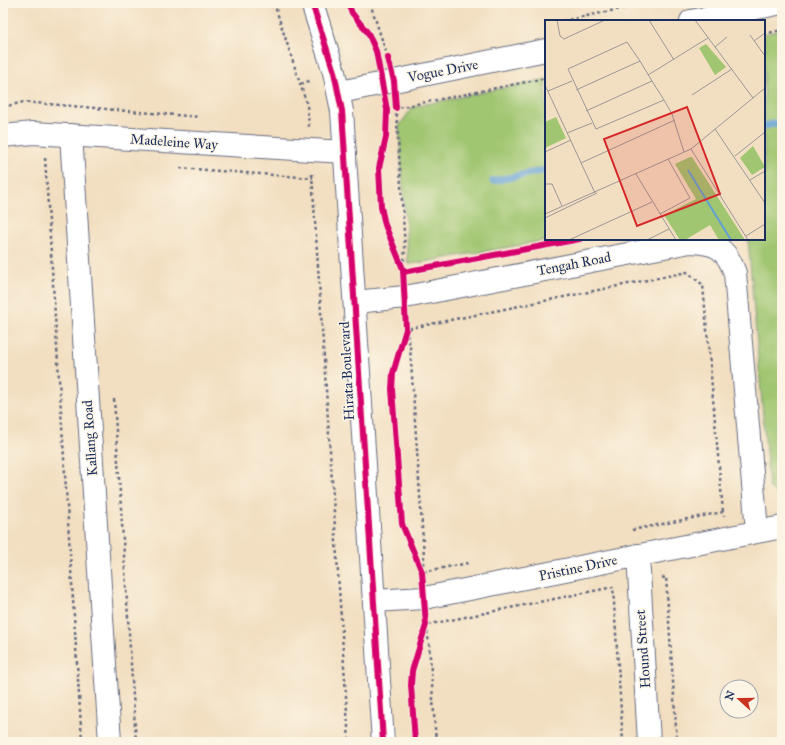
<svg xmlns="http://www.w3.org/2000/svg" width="785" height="745" viewBox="0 0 785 745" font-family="'IM FELL Great Primer',serif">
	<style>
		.green { fill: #a0c671; stroke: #5e7a68 }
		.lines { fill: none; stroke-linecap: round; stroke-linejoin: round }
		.stream { stroke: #62a0d3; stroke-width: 7 }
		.minor-casing { stroke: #666c80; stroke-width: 24 }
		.tertiary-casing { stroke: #666c80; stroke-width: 24 }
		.path { stroke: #666c80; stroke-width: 2.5; stroke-dasharray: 3 3; stroke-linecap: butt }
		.minor { stroke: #fff; stroke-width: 22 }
		.tertiary { stroke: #fff; stroke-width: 22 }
		.cycleway-casing { stroke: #fcf5e5; stroke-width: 8 }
		.cycleway { stroke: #d6006c; stroke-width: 6 }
		.labels { text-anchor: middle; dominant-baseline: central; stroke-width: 3; stroke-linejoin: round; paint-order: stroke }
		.street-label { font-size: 14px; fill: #1b2f5e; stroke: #fcf5e5 }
		.inset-river { fill: none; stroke: #62a0d3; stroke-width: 2 }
		.inset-road { fill: none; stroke: #9c9899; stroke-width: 1 }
		.view { fill: #d62828; fill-opacity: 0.15; stroke: #d62828; stroke-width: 2 }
		.inset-edge { fill: none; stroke: #1b2f5e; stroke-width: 2 }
	</style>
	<rect width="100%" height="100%" fill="#fcf5e5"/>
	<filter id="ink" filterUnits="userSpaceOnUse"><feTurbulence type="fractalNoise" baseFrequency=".025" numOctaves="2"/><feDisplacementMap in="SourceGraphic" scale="8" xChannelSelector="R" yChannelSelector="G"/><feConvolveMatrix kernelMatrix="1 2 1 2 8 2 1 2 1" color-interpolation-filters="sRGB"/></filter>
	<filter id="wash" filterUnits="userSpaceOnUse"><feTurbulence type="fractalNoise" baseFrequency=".012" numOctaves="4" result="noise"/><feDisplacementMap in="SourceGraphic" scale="16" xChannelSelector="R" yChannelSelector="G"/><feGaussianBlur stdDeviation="0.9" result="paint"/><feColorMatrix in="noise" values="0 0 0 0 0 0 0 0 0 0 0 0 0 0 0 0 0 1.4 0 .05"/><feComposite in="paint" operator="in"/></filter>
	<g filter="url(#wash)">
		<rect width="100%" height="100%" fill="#f2dec0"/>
		<g class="green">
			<polygon points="782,30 782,499 769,487 748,239 764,239 764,34"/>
			<polygon points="546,79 546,239 555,239 411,264 408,263 399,126 413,107"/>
		</g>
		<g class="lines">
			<g class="stream">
				<polyline points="764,126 782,122"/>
				<polyline points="493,181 546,170"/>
			</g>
		</g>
	</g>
	<g filter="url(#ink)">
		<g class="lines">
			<defs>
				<g id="minor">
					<polyline points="691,21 782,3"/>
					<polyline points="340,92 546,50"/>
					<polyline points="71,135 110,742"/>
					<polyline points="3,136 33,133 345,152"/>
					<path d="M355,302L405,297L690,242C717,243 726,248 735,273L757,531"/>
					<polyline points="638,555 649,742"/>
					<polyline points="374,601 424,598 782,527"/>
				</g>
				<polyline id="tertiary" points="312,3 334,72 342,111 383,742"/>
			</defs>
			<use href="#minor" class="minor-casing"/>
			<use href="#tertiary" class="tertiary-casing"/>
			<g class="path">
				<polyline points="274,3 307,105 309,127"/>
				<polyline points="370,3 388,58"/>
				<polyline points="563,21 648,3"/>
				<polyline points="764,34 782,30"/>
				<polyline points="301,84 312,80"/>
				<polyline points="3,107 24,102 199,117"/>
				<polyline points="396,108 405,248 403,269"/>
				<polyline points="387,110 546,78"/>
				<polyline points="45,158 82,742"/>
				<polyline points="180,168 313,178"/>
				<polyline points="312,174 349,742"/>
				<polyline points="114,399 136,742"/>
				<polyline points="632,530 723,512 724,516"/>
				<polyline points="468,563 422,572 424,556 410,346 406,329 687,272 703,285 723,512"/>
				<polyline points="662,578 666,577 677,742"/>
				<polyline points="436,742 429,643 426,625 613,587 623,742"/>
			</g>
			<use href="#minor" class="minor"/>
			<use href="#tertiary" class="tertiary"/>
			<defs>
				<g id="cycleway">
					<polyline points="312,3 334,72 342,111 383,742"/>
					<polyline points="348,3 352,13 368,33 376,51 387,110 386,137 379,168 381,207 385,225 403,269 406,329 393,373 392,389 402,524 422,572 424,598 426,625 412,671 411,685 415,742"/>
					<polyline points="388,58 394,81 396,108"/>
					<polyline points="403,272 580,239"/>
				</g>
			</defs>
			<use href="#cycleway" class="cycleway-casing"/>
			<use href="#cycleway" class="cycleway"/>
		</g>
	</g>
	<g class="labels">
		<g class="street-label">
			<text transform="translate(443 71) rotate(-11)">Vogue Drive</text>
			<text transform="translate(174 142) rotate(4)">Madeleine Way</text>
			<text transform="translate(574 264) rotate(-11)">Tengah Road</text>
			<text transform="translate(347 371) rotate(-93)">Hirata Boulevard</text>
			<text transform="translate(90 438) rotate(-94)">Kallang Road</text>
			<text transform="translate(578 568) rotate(-12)">Pristine Drive</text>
			<text transform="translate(643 649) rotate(-94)">Hound Street</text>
		</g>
	</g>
	<g transform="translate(545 20)">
		<rect width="220" height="220" fill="#f2dec0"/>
		<path d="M161,24L181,47L170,55L154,28ZM11,97L21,118L0,128V102ZM208,126L220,147L207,155L195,138ZM145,137H147L200,220H174L165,205L140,220H135L119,195L151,179L130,144Z" fill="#a0c671"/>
		<path class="inset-river" d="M143,150L186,220"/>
		<path class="inset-road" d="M12,0L15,16L19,19L60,0M104,0L129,40M150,0L208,78M205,15L220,36M209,21L220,13M170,27L182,17M103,55L163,18M0,65L50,173M31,70L95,41M3,71L27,61M147,75L187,49M119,80L51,109L23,49L82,22L95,41L107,61L119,80L127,94L139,132M41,91L107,61M170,109L220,183M22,113L47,103M146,129L203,220M0,132L26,120M190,136L220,112M36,143L130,100M91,154L131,220M205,160L220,151M0,164H7L17,186M0,194L146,129L220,68M115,194L145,178L123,139M0,198L52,173M201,216L220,204M24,220L107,182M102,220L124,209"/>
		<path class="view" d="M142,87L175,174L92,206L59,119Z"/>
		<rect width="220" height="220" class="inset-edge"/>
	</g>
	<rect width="785" height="745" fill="none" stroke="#fcf5e5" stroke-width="16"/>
	<g transform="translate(739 699) rotate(291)"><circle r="19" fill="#fcf5e5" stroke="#a2a6af"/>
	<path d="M0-3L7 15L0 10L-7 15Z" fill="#c8321e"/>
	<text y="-6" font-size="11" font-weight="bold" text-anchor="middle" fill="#1b2f5e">N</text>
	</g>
</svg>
